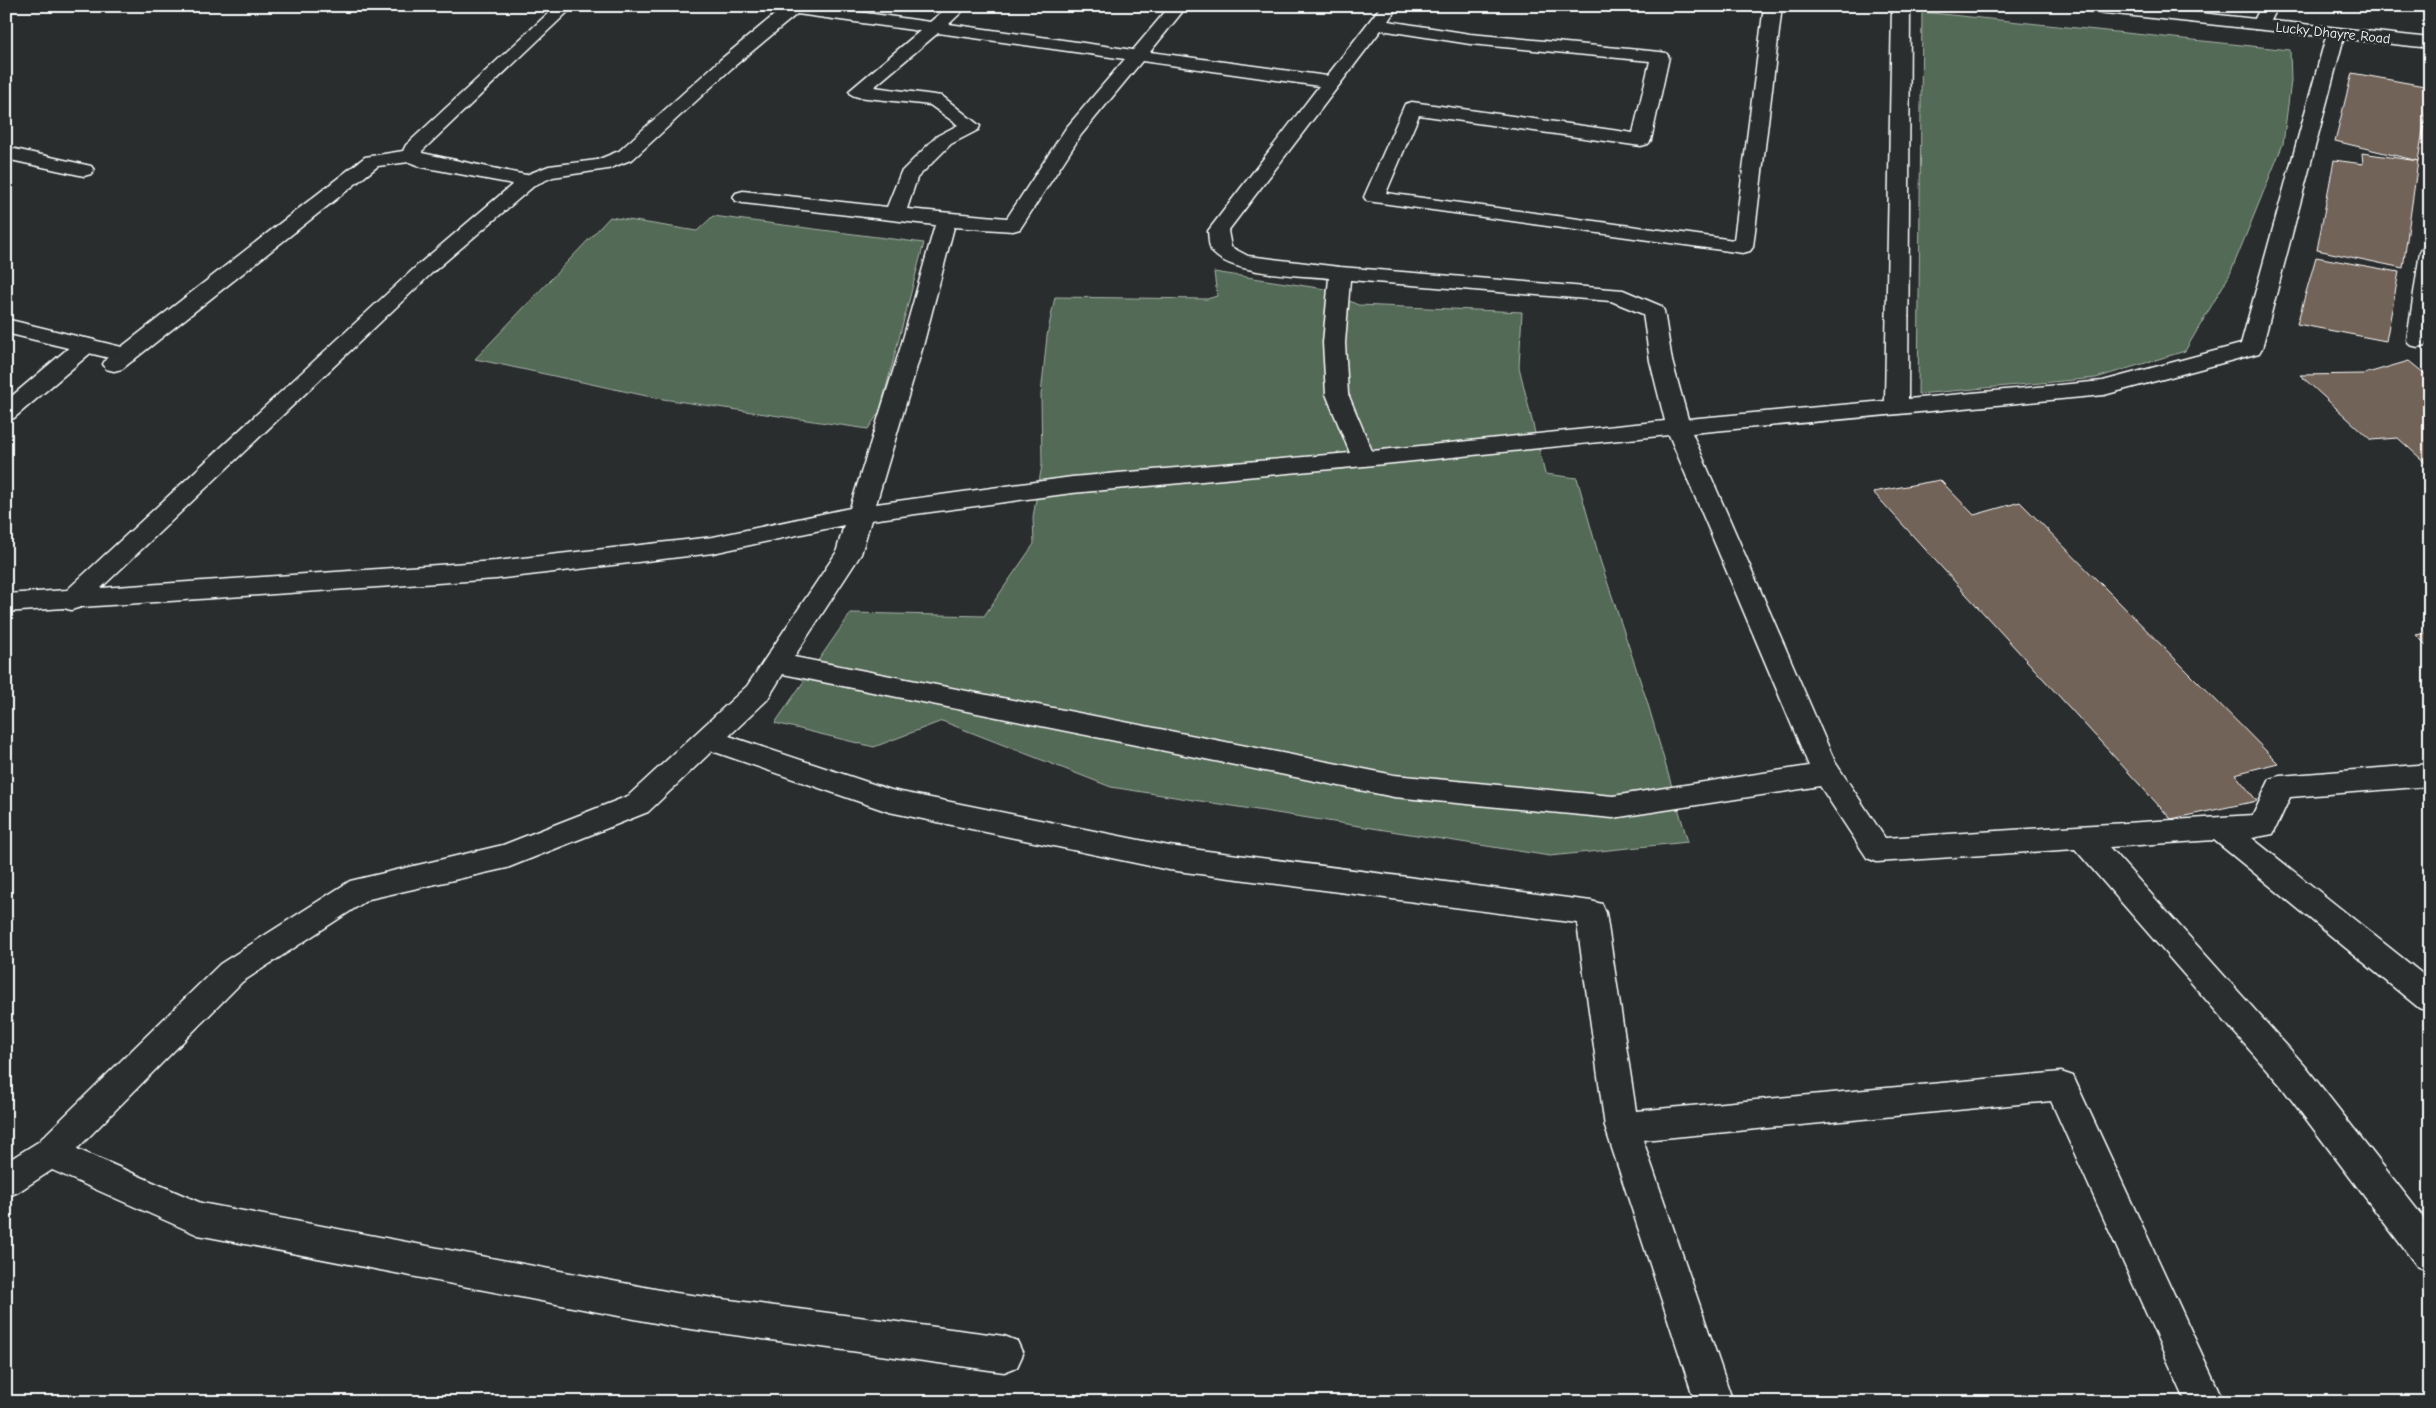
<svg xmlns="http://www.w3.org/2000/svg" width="2436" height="1408" viewBox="0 0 2436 1408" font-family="'Comic Neue',sans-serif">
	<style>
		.green { fill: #536a57; stroke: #a9b4ab }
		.building { fill: #726359; stroke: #fff }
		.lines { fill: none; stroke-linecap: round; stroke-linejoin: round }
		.lane-casing { stroke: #fff; stroke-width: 3 }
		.street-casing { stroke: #fff; stroke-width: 3 }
		.secondary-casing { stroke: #fff; stroke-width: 3 }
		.lane { fill: #2a2d2e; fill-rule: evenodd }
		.street { fill: #2a2d2e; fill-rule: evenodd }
		.secondary { fill: #2a2d2e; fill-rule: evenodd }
		.labels { text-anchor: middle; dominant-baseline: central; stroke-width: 5; stroke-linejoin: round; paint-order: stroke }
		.far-street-label { font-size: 14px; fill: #fff; stroke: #2a2d2e }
	</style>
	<rect width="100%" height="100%" fill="#2a2d2e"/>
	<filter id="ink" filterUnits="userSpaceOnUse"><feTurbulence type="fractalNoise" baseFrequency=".02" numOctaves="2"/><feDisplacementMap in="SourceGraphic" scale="10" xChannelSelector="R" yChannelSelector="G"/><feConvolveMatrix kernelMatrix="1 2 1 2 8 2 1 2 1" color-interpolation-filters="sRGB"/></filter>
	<g filter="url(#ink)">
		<g class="green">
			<polygon points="1922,12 2290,50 2291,81 2283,144 2230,274 2185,351 2096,378 1918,394"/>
			<polygon points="713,216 924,243 880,411 868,429 656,398 475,359 610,217 697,231"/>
			<polygon points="1214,272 1325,289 1358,305 1522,312 1519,367 1545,474 1577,478 1600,560 1647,701 1688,842 1550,856 1111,787 942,721 874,747 775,723 851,613 984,616 1034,544 1033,517 1042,465 1041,395 1047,336 1055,297 1207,299 1217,296"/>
		</g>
		<g class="building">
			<polygon points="2352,73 2430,87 2418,161 2335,141"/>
			<polygon points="2362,153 2418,161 2403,268 2317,250 2334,160 2363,164"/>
			<polygon points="2316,257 2399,272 2386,341 2297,324"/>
			<polygon points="2409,361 2430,378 2430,467 2398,438 2371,440 2300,375 2364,374"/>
			<polygon points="1940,480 1974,515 2020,502 2278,763 2235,774 2257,801 2171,819 1873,492"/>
			<polygon points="2430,632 2430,649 2416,635"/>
		</g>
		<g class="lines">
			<defs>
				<polygon id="lane" points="6,319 134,350 137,355 134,360 126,362 6,333"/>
				<g id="street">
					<path d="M556,6H574L422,151V153L526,175L549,166L597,160L619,151L720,60L779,11L771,10L769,6H816L930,22L949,6H968L949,24L1133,50L1170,6H1187L1150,52L1327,76L1381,6H1398L1388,21L1470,34L1660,52L1666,53L1669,57L1651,140L1648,144L1641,146L1419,115L1386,193L1734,240L1764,6H1782L1753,247L1750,251L1743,253L1367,201L1364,197L1405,104L1412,102L1633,133L1650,61L1470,44L1381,30L1228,231L1231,247L1248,256L1340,267L1623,290L1661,306L1664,311L1672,361L1688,419L1885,401L1892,6H1910L1908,399L2103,381L2241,344L2327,33L2330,29H2342L2345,33L2262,348L2259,353L2104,395L1692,433L1835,762L1885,838L2253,815L2270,779L2280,776L2430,764V786L2290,797L2273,834L2252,838L2430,980V1012L2419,1008L2214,840L2109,847L2305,1066L2430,1226V1271L2417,1266L2281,1086L2075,849L1877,862L1867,858L1820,786L1613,818L1394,797L783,674L767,700L729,736L891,790L1169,846L1591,901L1602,904L1606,913L1636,1111L2061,1072L2073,1076L2224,1402H2186L2051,1101L1643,1140L1733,1402H1695L1605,1127L1577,923L1169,870L889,812L712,751L648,812L507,868L369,899L242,982L77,1149L201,1203L676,1293L1004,1336L1017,1341L1023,1354L1017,1367L1004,1372L676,1327L198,1235L52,1170L18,1192L6,1197V1162L38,1142L220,964L350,881L503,845L628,796L747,686L836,553L844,525L713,553L496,579L81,607L71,610L64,608L6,612V594L67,590L419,264L513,184L422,167L409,162L378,166L122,369L114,371L106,369L103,364L106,359L365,157L403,151L406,145ZM797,14L920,31L849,91L852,95L858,97L930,105L958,125L937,136L901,172L887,207L743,191L736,193L733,197L736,201L743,203L935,225L901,346L850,508L713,537L496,561L101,588L433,272L535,185L553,177L608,169L633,159L732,68ZM938,33L1125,59L1066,128L1007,218L907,209L917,178L951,144L978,130L980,126L942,96L874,87ZM1142,61L1319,86L1208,231C1209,237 1208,248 1213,253C1234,275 1299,275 1329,278L1323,343L1326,394L1350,453L1072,477L876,504L923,346L954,227L1013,231L1020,229L1081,135ZM1350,280L1611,301L1643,314L1650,361L1665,421L1372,451L1348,394L1345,343ZM1669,435L1809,766L1613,796L1394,775L794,657L861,554L871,520L1072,493L1364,466Z"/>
					<polygon points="2261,6 2278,6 2267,29 2255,29 2252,25"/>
					<polygon points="6,147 91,166 94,170 91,174 84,176 6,159"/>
					<polygon points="2430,246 2430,334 2426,345 2418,347 2410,345 2407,340 2420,252 2423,248"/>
					<polygon points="86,338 94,340 97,345 94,350 14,418 6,420 6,401 78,340"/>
				</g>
				<polygon id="secondary" points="2079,6 2137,6 2430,38 2430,48 2087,11"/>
			</defs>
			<use href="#lane" class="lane-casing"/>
			<use href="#street" class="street-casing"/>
			<use href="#secondary" class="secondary-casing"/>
			<use href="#lane" class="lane"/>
			<use href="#street" class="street"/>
			<use href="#secondary" class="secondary"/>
		</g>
	</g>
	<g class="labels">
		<g class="far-street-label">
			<text transform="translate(2333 33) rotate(6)">Lucky Dhayre Road</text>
		</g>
	</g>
	<rect width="2436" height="1408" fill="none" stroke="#2a2d2e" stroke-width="25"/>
	<rect x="12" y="12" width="2411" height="1383" fill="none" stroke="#fff" stroke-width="2" filter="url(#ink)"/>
</svg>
